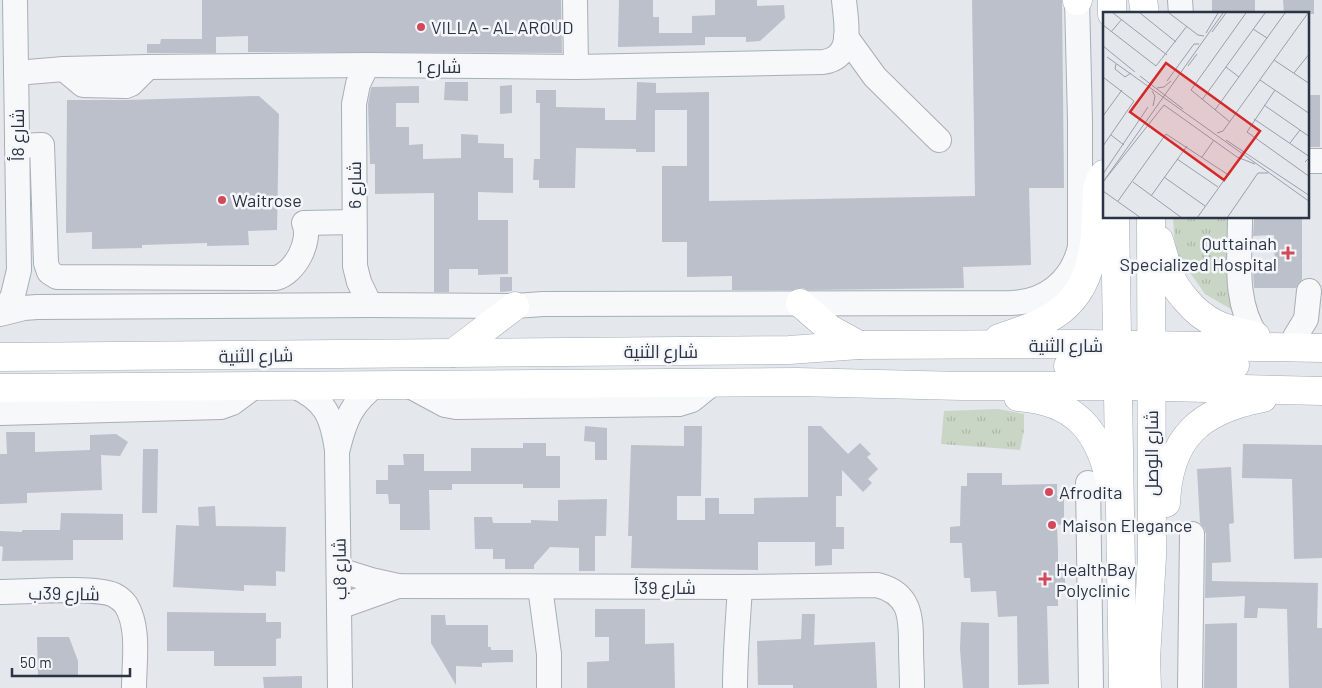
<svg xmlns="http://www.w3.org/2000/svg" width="1322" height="688" viewBox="0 0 1322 688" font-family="Barlow,Cairo,sans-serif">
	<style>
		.grass { fill: url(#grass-tufts) }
		.building { fill: #bbc0ca }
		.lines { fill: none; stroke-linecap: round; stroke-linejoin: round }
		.minor-casing { stroke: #a9aeb7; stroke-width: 26 }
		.major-casing { stroke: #a3abb8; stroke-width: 29 }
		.minor { stroke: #f7f8fa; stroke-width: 24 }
		.major { stroke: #fff; stroke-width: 28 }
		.poi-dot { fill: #d1495b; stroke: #f4f6f9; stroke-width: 2 }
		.labels { text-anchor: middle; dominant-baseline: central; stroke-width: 5; stroke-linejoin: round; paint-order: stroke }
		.poi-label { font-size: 18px; fill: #2b3445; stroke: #f4f6f9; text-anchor: start }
		.street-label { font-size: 18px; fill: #2b3445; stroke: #f4f6f9 }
		.inset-road { fill: none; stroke: #9a9fa9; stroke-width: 1 }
		.view { fill: #d62828; fill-opacity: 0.15; stroke: #d62828; stroke-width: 2.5 }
		.inset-edge { fill: none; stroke: #2b3445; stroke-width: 2.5 }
	</style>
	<defs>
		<pattern id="grass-tufts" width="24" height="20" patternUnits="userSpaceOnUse" patternTransform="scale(1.25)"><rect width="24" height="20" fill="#c9d6c5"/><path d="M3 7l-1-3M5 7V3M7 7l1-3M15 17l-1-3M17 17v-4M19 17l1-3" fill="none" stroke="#adb8ab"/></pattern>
	</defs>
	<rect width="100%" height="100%" fill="#e4e7ec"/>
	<g class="grass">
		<polygon points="1173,218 1238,218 1241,315 1205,294 1175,251"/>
		<polygon points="998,409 1024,414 1024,430 1020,450 941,444 944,411"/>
	</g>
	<g class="building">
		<polygon points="202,0 561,0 562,53 248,52 248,36 216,37 216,53 147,53 147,44 160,44 161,39 202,39"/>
		<polygon points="619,0 653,0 653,17 659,17 659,33 692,33 692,16 715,15 715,0 757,0 757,6 784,5 785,18 760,41 746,42 746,37 705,37 705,45 618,47"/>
		<polygon points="972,0 1062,0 1064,188 1029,188 1031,265 963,267 964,288 807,290 802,288 793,290 732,290 732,276 687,277 687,242 662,242 662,166 687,166 687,110 655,110 655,152 636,152 636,149 576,148 575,188 539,188 539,180 533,180 534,159 540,159 540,103 536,103 536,90 556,90 556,107 605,108 605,120 636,120 637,82 656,83 656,93 709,92 709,201 975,196"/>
		<rect x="1212" y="0" width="43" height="14"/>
		<polygon points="1283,0 1314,0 1314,14 1284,14"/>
		<polygon points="445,82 468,82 468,101 444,100"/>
		<polygon points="512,85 512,113 500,114 500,86"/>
		<polygon points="419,86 419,103 396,103 396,127 409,127 409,145 423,144 423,159 461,158 461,134 478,135 478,143 504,144 504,158 513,158 513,193 478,192 478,220 508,220 508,274 478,275 478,269 449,269 449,292 434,292 434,193 375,194 375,164 370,164 368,104 371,88 372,87"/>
		<rect x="1308" y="95" width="12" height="52"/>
		<polygon points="259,96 279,114 277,230 248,231 249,245 207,246 207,243 142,245 142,248 92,249 92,232 66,233 67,100 126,100"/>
		<polygon points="1254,218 1302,218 1302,280 1296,288 1254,288 1253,270 1275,270 1274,235 1253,236"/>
		<polygon points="500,277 512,277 512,291 500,292"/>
		<polygon points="585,426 607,428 607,460 595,460 595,442 584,441"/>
		<polygon points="684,426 702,426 701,496 677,496 677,520 705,520 705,498 719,498 719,514 754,514 754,498 808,497 808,426 821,426 848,454 860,443 871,454 867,457 878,469 868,479 872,483 863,492 842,470 842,496 836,496 836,527 844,527 844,549 832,549 832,565 815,566 815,542 758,542 758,570 631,568 632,536 628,536 631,445 684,446"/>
		<polygon points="6,432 35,432 35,452 90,450 90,435 116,434 128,442 120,456 101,455 102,490 27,493 27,503 0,504 0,454 7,454"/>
		<polygon points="523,443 546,443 546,456 560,456 560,488 523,488 523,484 452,484 452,490 429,490 430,530 400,530 400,504 389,504 388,494 376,494 376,480 388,480 388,465 404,465 403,454 424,454 424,471 471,471 471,448 523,448"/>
		<polygon points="1243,444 1322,445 1322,558 1294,559 1292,479 1242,478"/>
		<polygon points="143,449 158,449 157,513 142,513"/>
		<polygon points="1231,467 1234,523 1229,524 1231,562 1212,563 1212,581 1318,583 1317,628 1322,628 1322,688 1289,688 1287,609 1258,608 1257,618 1244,618 1245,596 1205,598 1206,534 1204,528 1200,523 1197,469"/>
		<polygon points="967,473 1002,473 1002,485 1057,484 1057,496 1064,496 1064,524 1057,525 1058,550 1058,564 1065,564 1065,593 1058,593 1058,606 1047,606 1049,684 1018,685 1017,616 998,617 996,591 971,592 970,578 964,578 962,543 950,543 950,527 960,526 961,486 967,486"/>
		<polygon points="607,499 606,536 595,536 595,571 579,571 579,548 550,547 534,565 534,569 505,569 505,559 493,559 493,549 475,549 474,517 492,517 493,523 531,523 531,520 558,521 558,500"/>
		<polygon points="215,506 216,526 286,527 285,572 276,571 276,586 244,585 244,591 173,587 176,525 199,526 198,507"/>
		<polygon points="61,513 123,514 123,540 73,540 73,560 2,561 3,547 0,546 0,531 22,532 22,530 60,530"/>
		<polygon points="595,609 645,609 645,644 674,643 675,688 587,688 587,662 609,661 609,637 595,637"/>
		<polygon points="167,612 266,613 266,622 281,622 281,638 276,639 276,666 214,666 214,651 167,651"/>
		<polygon points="802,614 815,614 814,645 875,642 877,688 793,688 793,685 758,685 757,641 801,639"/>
		<polygon points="431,615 445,615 446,625 488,625 488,647 491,647 491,650 513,650 513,662 482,663 482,667 456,666 456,685 431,643"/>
		<polygon points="961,622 989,623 989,688 963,688 960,649"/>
		<polygon points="1237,623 1237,688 1204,688 1205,624"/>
		<polygon points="37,637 69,637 78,661 78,675 38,677"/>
		<polygon points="302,676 302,688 264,688 263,677"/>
	</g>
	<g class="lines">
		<defs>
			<g id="minor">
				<polyline points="575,0 576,67"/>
				<polyline points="1180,0 1181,14"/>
				<polyline points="846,37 875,77 939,140"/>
				<polyline points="367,65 358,84 354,104 355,266 359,282 370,305"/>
				<polyline points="64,69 83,85 126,86 131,84 148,67"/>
				<path d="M16,73L64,69L148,67L367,65L576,67L823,62C855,57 846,24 844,0"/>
				<path d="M17,146L42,145L46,263L49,272L57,277L276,278C295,273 312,241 304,223L354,222"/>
				<polyline points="1308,161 1322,161"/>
				<path d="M1240,218C1240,257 1233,302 1257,337"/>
				<polyline points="5,312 13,295 19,270 15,0"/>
				<path d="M0,314L24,308L37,307L370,305L515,306L543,304L1011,303C1046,302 1072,281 1080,247V121L1077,0"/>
				<polyline points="1295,337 1306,319 1309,291"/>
				<polyline points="406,384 445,405 456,407 679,404 692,400 713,383"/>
				<path d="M292,385C326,400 332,416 337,450L340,688"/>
				<polyline points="0,413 221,407 232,403 255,386"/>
				<path d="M338,448C345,420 352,402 377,384"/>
				<polyline points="1088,483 1091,688"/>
				<path d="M339,570L371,580L398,586L740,587L877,585C910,593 911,616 911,644C911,659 912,673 912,688"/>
				<polyline points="540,587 549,654 549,688"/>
				<path d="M0,592C26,592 93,586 114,595C118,597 123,601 126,605C140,628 134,662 134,688"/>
				<polyline points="339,607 398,586"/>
				<path d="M735,688C735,654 738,621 740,587"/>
				<polyline points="1190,688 1192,534"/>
			</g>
			<g id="major">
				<polyline points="1112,0 1112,14"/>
				<polyline points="1143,0 1145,14"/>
				<polyline points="1077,1 1078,0"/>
				<polyline points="1115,218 1123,688"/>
				<path d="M1159,240C1163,252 1166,266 1171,277C1174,286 1180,293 1186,300C1206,324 1225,329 1256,336"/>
				<polyline points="800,303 830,329 859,345"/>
				<path d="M999,338C1015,332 1032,328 1046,320C1098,293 1095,240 1097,190L1100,180L1104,174"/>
				<polyline points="453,353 515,306"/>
				<polyline points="0,357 789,350 859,345 1086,344 1322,348"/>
				<polyline points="1068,366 1235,365"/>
				<polyline points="0,388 797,382 962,386 1130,386 1322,391"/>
				<path d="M1018,397C1076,401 1100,431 1111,486"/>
				<path d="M1166,503C1169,437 1200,410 1263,398"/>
				<polyline points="1147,688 1146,659 1152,556 1151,218"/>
			</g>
		</defs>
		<use href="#minor" class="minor-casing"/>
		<use href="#major" class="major-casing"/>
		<use href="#minor" class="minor"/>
		<use href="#major" class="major"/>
	</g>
	<g class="poi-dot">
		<circle cx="421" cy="27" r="5"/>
		<circle cx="222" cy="200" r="5"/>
		<path d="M1285.5 245.5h5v5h5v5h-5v5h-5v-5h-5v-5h5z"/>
		<circle cx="1049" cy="492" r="5"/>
		<circle cx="1052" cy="525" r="5"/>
		<path d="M1042.5 571.5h5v5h5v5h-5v5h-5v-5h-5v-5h5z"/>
	</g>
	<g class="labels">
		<g class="poi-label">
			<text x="431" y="27">VILLA - AL AROUD</text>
			<text x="232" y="200">Waitrose</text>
			<text x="1277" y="243" text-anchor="end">Quttainah<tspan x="1277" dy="21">Specialized Hospital</tspan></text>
			<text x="1059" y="492">Afrodita</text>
			<text x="1062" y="525">Maison Elegance</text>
			<text x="1056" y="569">HealthBay<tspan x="1056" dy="21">Polyclinic</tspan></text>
		</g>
		<g class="street-label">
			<text x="439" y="66">شارع 1</text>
			<text transform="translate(17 135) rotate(-90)">شارع 8أ</text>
			<text transform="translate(354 185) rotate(-90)">شارع 6</text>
			<text x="1066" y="345">شارع الثنية</text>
			<text x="661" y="351">شارع الثنية</text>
			<text transform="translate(256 355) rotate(-1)">شارع الثنية</text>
			<text transform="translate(1151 453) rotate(-90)">شارع الوصل</text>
			<text transform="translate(339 569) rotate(-91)">شارع 8ب</text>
			<text x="665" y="587">شارع 39أ</text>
			<text transform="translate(64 593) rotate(1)">شارع 39ب</text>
		</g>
	</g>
	<g transform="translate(1103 12)">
		<rect width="206" height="206" fill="#e4e7ec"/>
		<path class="inset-road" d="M10,1L64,43M37,1L73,30M66,1L95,23L101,24M0,13L53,54L84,14M150,17L164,26M8,20L19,7M109,20L123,1M103,21L115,1M0,34L32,60M4,45L207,190M171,48L207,72M13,52L12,57L22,65L28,61M85,54L94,42M123,55L136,65M191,61L207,41M37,64L80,97M0,65L31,89L0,134M157,68L207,102M64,69L91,32H96M54,76L61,75L68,69M172,78L144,120L207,165M49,79L52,84L50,94M99,88L162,1M161,93L207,125M112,98L182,1M0,104L19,78M151,107L207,145L202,150M127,110L88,78L143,1M114,121L120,119L205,1M63,122L124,162M8,123L21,133M123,128L207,184M187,131L197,118M99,145L111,128M74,147L115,175M0,162L45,95M61,165L102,194M0,170L61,93L134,145L152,152M0,170L120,1M30,170L79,206M0,179L38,206M48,184L84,134M15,189L63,122M94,206L137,146M124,206L155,161H165"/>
		<path class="view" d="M63,51L157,119L121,168L27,100Z"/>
		<rect width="206" height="206" class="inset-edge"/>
	</g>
	<path d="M12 668v8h118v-8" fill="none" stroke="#2b3445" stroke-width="2.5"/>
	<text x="20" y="668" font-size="15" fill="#2b3445" stroke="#f4f6f9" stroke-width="4" paint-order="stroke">50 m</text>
</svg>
